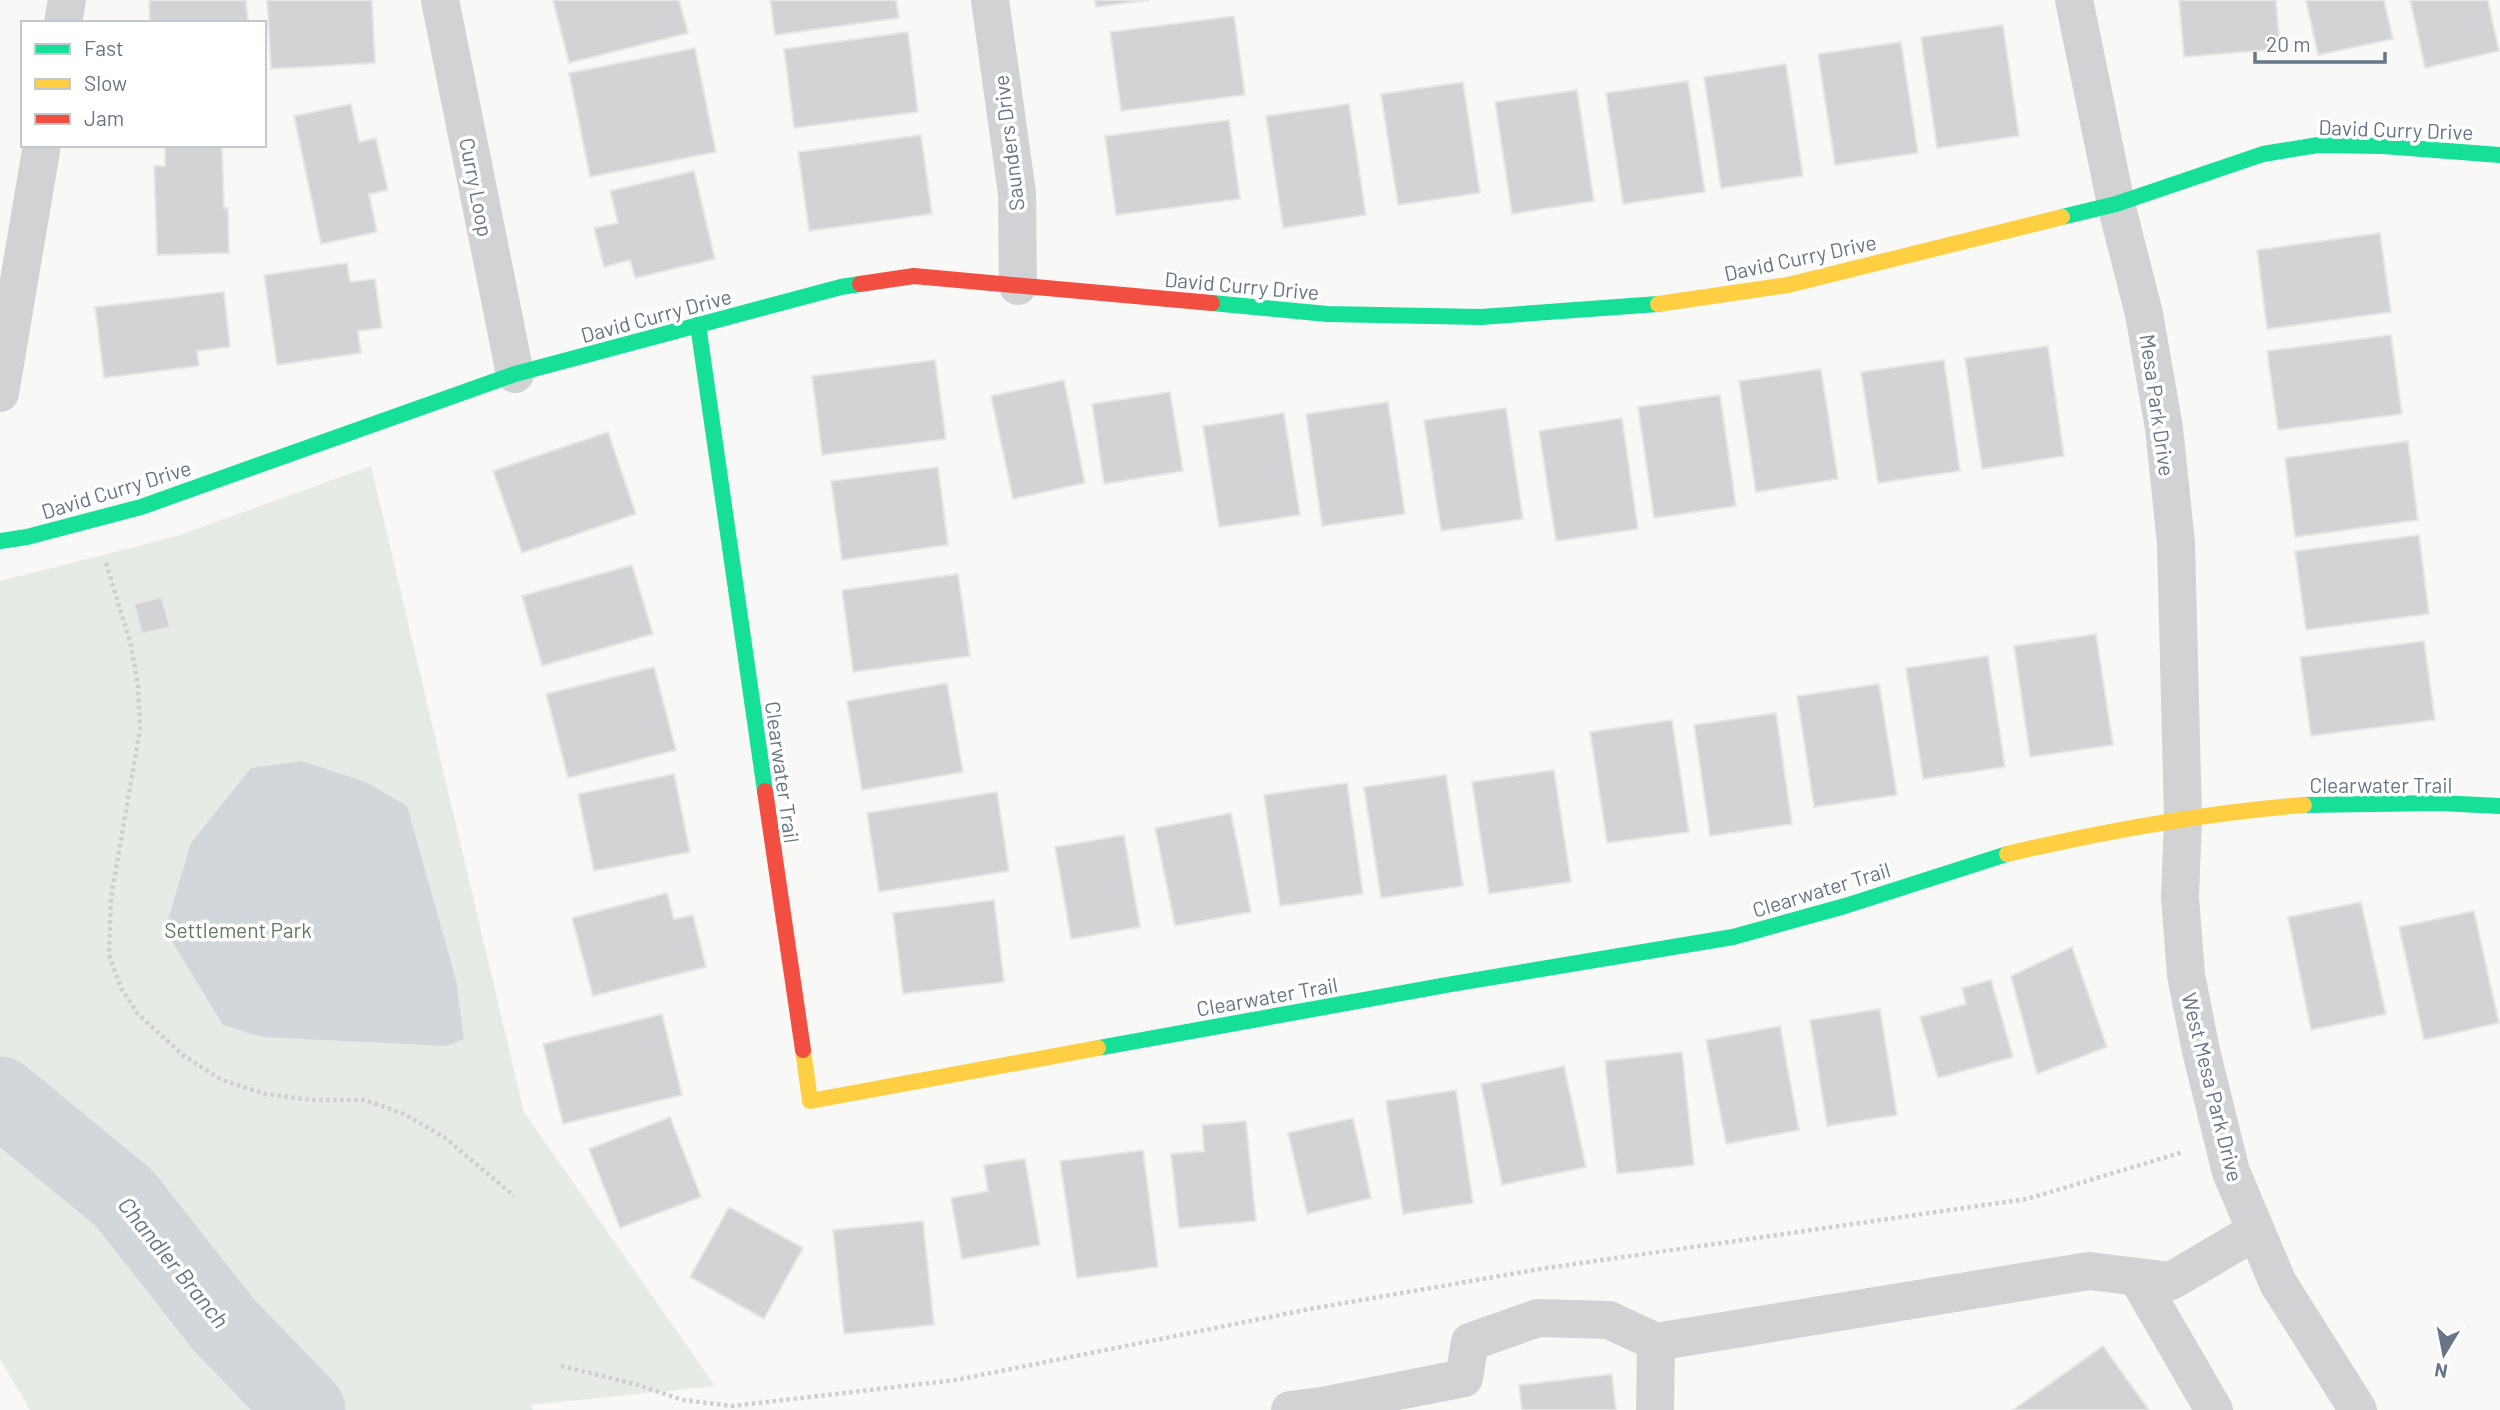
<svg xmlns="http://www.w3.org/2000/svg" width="2500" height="1410" viewBox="0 0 2500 1410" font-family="Barlow,sans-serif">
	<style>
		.green { fill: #e7ebe5 }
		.water { fill: #d2d7db }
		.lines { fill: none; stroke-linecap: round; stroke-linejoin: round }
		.river { stroke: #d2d7db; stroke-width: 79 }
		.building { fill: #d2d3d4; stroke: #e7e7e6; stroke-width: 2 }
		.path { stroke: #cfcfd0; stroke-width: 4.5; stroke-dasharray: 3.5 3.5; stroke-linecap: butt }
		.street { stroke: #d1d2d3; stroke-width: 38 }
		.fast { stroke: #16e098; stroke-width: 16 }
		.slow { stroke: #ffcf43; stroke-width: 16 }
		.jam { stroke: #f24e42; stroke-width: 16 }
		.labels { text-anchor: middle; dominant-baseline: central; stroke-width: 7; stroke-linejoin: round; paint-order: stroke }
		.street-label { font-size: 21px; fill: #667588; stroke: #fff }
		.park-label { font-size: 21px; fill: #637a62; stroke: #fff }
		.water-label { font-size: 23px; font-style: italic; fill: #637683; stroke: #fff }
	</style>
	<rect width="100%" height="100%" fill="#f8f8f7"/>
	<polygon class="green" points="371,466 524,1112 715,1386 531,1405 533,1410 30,1410 0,1359 0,581 177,536"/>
	<polygon class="water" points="302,761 366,782 407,806 456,980 464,1039 446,1046 262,1037 223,1025 165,930 191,843 251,768"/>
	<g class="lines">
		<polyline class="river" points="0,1096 124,1198 224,1325 306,1410"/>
	</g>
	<g class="building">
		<polygon points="149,0 246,0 248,23 150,23"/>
		<polygon points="267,0 372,0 375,63 271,69"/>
		<polygon points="553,0 679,0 688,33 569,63"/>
		<polygon points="770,0 896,0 899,18 775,35"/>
		<polygon points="1095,0 1150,0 1096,7"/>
		<polygon points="2179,0 2276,0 2280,49 2184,57"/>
		<polygon points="2306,0 2384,0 2393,39 2318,55"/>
		<polygon points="2410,0 2488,0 2499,51 2425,68"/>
		<polygon points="1234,16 1245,95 1121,111 1110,32"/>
		<polygon points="2003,25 2019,136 1937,148 1921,37"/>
		<polygon points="908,32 918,112 794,128 784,49"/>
		<polygon points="1901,42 1918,153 1835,165 1818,54"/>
		<polygon points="695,48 716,152 590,177 569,73"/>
		<polygon points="1786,64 1803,176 1721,188 1704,77"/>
		<polygon points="1688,81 1705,192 1623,204 1606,93"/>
		<polygon points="1463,82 1480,193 1398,205 1381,94"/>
		<polygon points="1577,90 1594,201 1512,214 1495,102"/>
		<polygon points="351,104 359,142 376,138 388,190 369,194 377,232 321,244 294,116"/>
		<polygon points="1349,104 1366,215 1283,228 1266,116"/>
		<polygon points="1229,120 1240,199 1116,215 1105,136"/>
		<polygon points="921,135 932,214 809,231 798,152"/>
		<polygon points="165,145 222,145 224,208 228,208 229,253 157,255 154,166 165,166"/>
		<polygon points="694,171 715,259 635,278 630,260 604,267 594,228 618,223 610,191"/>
		<polygon points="2380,233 2391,312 2267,329 2257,250"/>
		<polygon points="347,263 350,282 375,279 382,328 358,331 361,353 277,365 264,275"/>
		<polygon points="224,292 230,347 197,351 199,366 104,378 95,307"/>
		<polygon points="2391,335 2402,414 2278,430 2267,351"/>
		<polygon points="2048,346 2064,456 1982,469 1965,358"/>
		<polygon points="935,360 946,439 822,455 812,376"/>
		<polygon points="1944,360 1960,471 1878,483 1861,372"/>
		<polygon points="1821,369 1838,479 1756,492 1739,381"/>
		<polygon points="1064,380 1085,483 1013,499 991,396"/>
		<polygon points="1170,392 1183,471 1104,484 1092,404"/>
		<polygon points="1720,395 1736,506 1654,518 1638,407"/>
		<polygon points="1388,402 1405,514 1322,526 1306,414"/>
		<polygon points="1506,408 1523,519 1441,531 1424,420"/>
		<polygon points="1284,413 1300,515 1219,527 1203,426"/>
		<polygon points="1622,418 1638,529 1556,541 1539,431"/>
		<polygon points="608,432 636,514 522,553 493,471"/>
		<polygon points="2408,441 2418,520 2295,537 2285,458"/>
		<polygon points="938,467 948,545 842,560 831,481"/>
		<polygon points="2419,535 2429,614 2306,630 2295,551"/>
		<polygon points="632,565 653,634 542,666 522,596"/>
		<polygon points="958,574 970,656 853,672 842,590"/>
		<polygon points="162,597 170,627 142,634 134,604"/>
		<polygon points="2096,634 2113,745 2030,757 2014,646"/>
		<polygon points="2424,641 2435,720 2311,736 2300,657"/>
		<polygon points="1988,656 2005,767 1923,779 1906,668"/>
		<polygon points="654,667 676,750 568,778 546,694"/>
		<polygon points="947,683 963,772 862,790 847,701"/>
		<polygon points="1879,684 1897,795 1814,807 1797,696"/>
		<polygon points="1776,713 1792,824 1710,836 1694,725"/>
		<polygon points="1672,720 1689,832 1607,843 1590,732"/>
		<polygon points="1554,770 1571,882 1489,894 1472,782"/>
		<polygon points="674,774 690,852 594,871 578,794"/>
		<polygon points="1446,775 1463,886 1381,898 1364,787"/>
		<polygon points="1347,783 1363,894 1280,906 1264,795"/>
		<polygon points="997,792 1009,871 879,892 867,813"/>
		<polygon points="1231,813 1251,912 1175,926 1155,828"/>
		<polygon points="1124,835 1140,927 1071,939 1055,847"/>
		<polygon points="667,893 674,919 693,915 706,967 593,996 572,918"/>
		<polygon points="994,900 1004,982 903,994 893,913"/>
		<polygon points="2361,902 2386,1014 2311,1030 2288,917"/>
		<polygon points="2474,911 2499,1023 2424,1040 2399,927"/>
		<polygon points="2072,947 2107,1047 2037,1074 2011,976"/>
		<polygon points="1991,980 2013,1057 1938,1078 1920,1017 1966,1004 1962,988"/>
		<polygon points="1880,1009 1897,1115 1827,1126 1810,1020"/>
		<polygon points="662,1014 682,1095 563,1124 543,1044"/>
		<polygon points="1780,1026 1799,1130 1726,1144 1706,1040"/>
		<polygon points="1682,1052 1694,1165 1617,1174 1605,1061"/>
		<polygon points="1564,1066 1586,1167 1502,1185 1481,1084"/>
		<polygon points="1456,1090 1473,1203 1403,1214 1386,1101"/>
		<polygon points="670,1117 701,1197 620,1228 589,1149"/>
		<polygon points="1353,1118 1371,1198 1307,1214 1288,1133"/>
		<polygon points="1246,1121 1256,1221 1179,1228 1171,1154 1204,1151 1202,1125"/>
		<polygon points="1143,1150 1158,1267 1077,1278 1060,1161"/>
		<polygon points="1025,1159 1040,1245 962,1259 951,1198 988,1191 984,1165"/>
		<polygon points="729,1207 803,1248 764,1319 690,1277"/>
		<polygon points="923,1221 934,1325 844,1334 833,1230"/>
		<polygon points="2103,1346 2149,1410 2013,1410"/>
		<polygon points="1612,1374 1616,1410 1522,1410 1519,1385"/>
	</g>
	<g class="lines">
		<g class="path">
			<polyline points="106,563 131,645 138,686 140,729 111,898 109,955 121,988 138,1014 184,1056 222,1080 266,1094 312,1100 365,1100 404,1114 444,1137 514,1196"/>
			<polyline points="561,1366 635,1384 683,1400 732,1406 956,1380 1310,1309 1540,1269 2027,1199 2183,1152"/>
		</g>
		<g class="street">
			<polyline points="440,0 515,374"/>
			<polyline points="990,0 1017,193 1018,286"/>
			<polyline points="2074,0 2116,204 2144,314 2164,428 2176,543 2183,818 2180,897 2186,975 2201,1051 2231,1172 2278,1283 2358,1410"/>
			<polyline points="63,23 67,0"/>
			<polyline points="0,393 42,145"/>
			<polyline points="2137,1277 2214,1410"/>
			<polyline points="1290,1410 1328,1405 1464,1378 1470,1342 1538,1318 1609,1320 1656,1342"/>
			<polyline points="1655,1410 1656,1342 2089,1271 2171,1281 2256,1231"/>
		</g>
		<g class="fast">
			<polyline points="2062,217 2116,204 2263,154 2318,145 2383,146 2500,155"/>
			<polyline points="1212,303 1327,314 1481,317 1658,304"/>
			<polyline points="698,325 765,791"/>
			<polyline points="0,541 27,537 141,507 515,374 841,287 860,284"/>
			<polyline points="2304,805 2439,803 2500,806"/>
			<polyline points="1098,1048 1452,984 1733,937 1845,906 2007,854"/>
		</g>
		<g class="slow">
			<polyline points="1658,304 1788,285 2062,217"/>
			<path d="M2007,854C2105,831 2203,813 2304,805"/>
			<polyline points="803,1050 810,1101 1098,1048"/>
		</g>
		<g class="jam">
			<polyline points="860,284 914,276 1212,303"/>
			<polyline points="765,791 803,1050"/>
		</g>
	</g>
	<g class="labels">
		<g class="street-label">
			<text transform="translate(2396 129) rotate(2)">David Curry Drive</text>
			<text transform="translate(1008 143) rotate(-97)">Saunders Drive</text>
			<text transform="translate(477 187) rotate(79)">Curry Loop</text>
			<text transform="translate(1800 257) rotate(-12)">David Curry Drive</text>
			<text transform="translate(1242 285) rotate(5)">David Curry Drive</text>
			<text transform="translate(656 315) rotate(-15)">David Curry Drive</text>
			<text transform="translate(2158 405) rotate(82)">Mesa Park Drive</text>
			<text transform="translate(116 489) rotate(-17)">David Curry Drive</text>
			<text transform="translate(783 772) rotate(82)">Clearwater Trail</text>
			<text x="2381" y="784">Clearwater Trail</text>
			<text transform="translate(1821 889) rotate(-17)">Clearwater Trail</text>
			<text transform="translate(1267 996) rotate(-10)">Clearwater Trail</text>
			<text transform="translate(2213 1087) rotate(76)">West Mesa Park Drive</text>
		</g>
		<g class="park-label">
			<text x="238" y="929">Settlement Park</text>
		</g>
		<g class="water-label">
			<text transform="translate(174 1262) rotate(51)">Chandler Branch</text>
		</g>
	</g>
	<rect x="21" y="21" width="245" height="126" fill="#ffffff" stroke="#c2c8cf" stroke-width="2"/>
	<rect x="35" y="44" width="35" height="10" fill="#16e098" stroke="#c2c8cf" stroke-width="2"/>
	<text x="84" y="56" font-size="21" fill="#667588">Fast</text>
	<rect x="35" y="79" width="35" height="10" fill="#ffcf43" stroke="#c2c8cf" stroke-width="2"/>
	<text x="84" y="91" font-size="21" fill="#667588">Slow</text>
	<rect x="35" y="114" width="35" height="10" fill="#f24e42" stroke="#c2c8cf" stroke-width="2"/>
	<text x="84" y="126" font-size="21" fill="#667588">Jam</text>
	<g transform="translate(2444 1354) rotate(190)" stroke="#ffffff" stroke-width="5" paint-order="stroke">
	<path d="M0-5L12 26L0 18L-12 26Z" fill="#667588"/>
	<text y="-10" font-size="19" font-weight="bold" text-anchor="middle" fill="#667588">N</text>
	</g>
	<path d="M2255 52v10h130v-10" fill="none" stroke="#667588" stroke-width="3.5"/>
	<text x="2266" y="52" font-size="21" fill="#667588" stroke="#ffffff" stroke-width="5" paint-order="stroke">20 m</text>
</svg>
